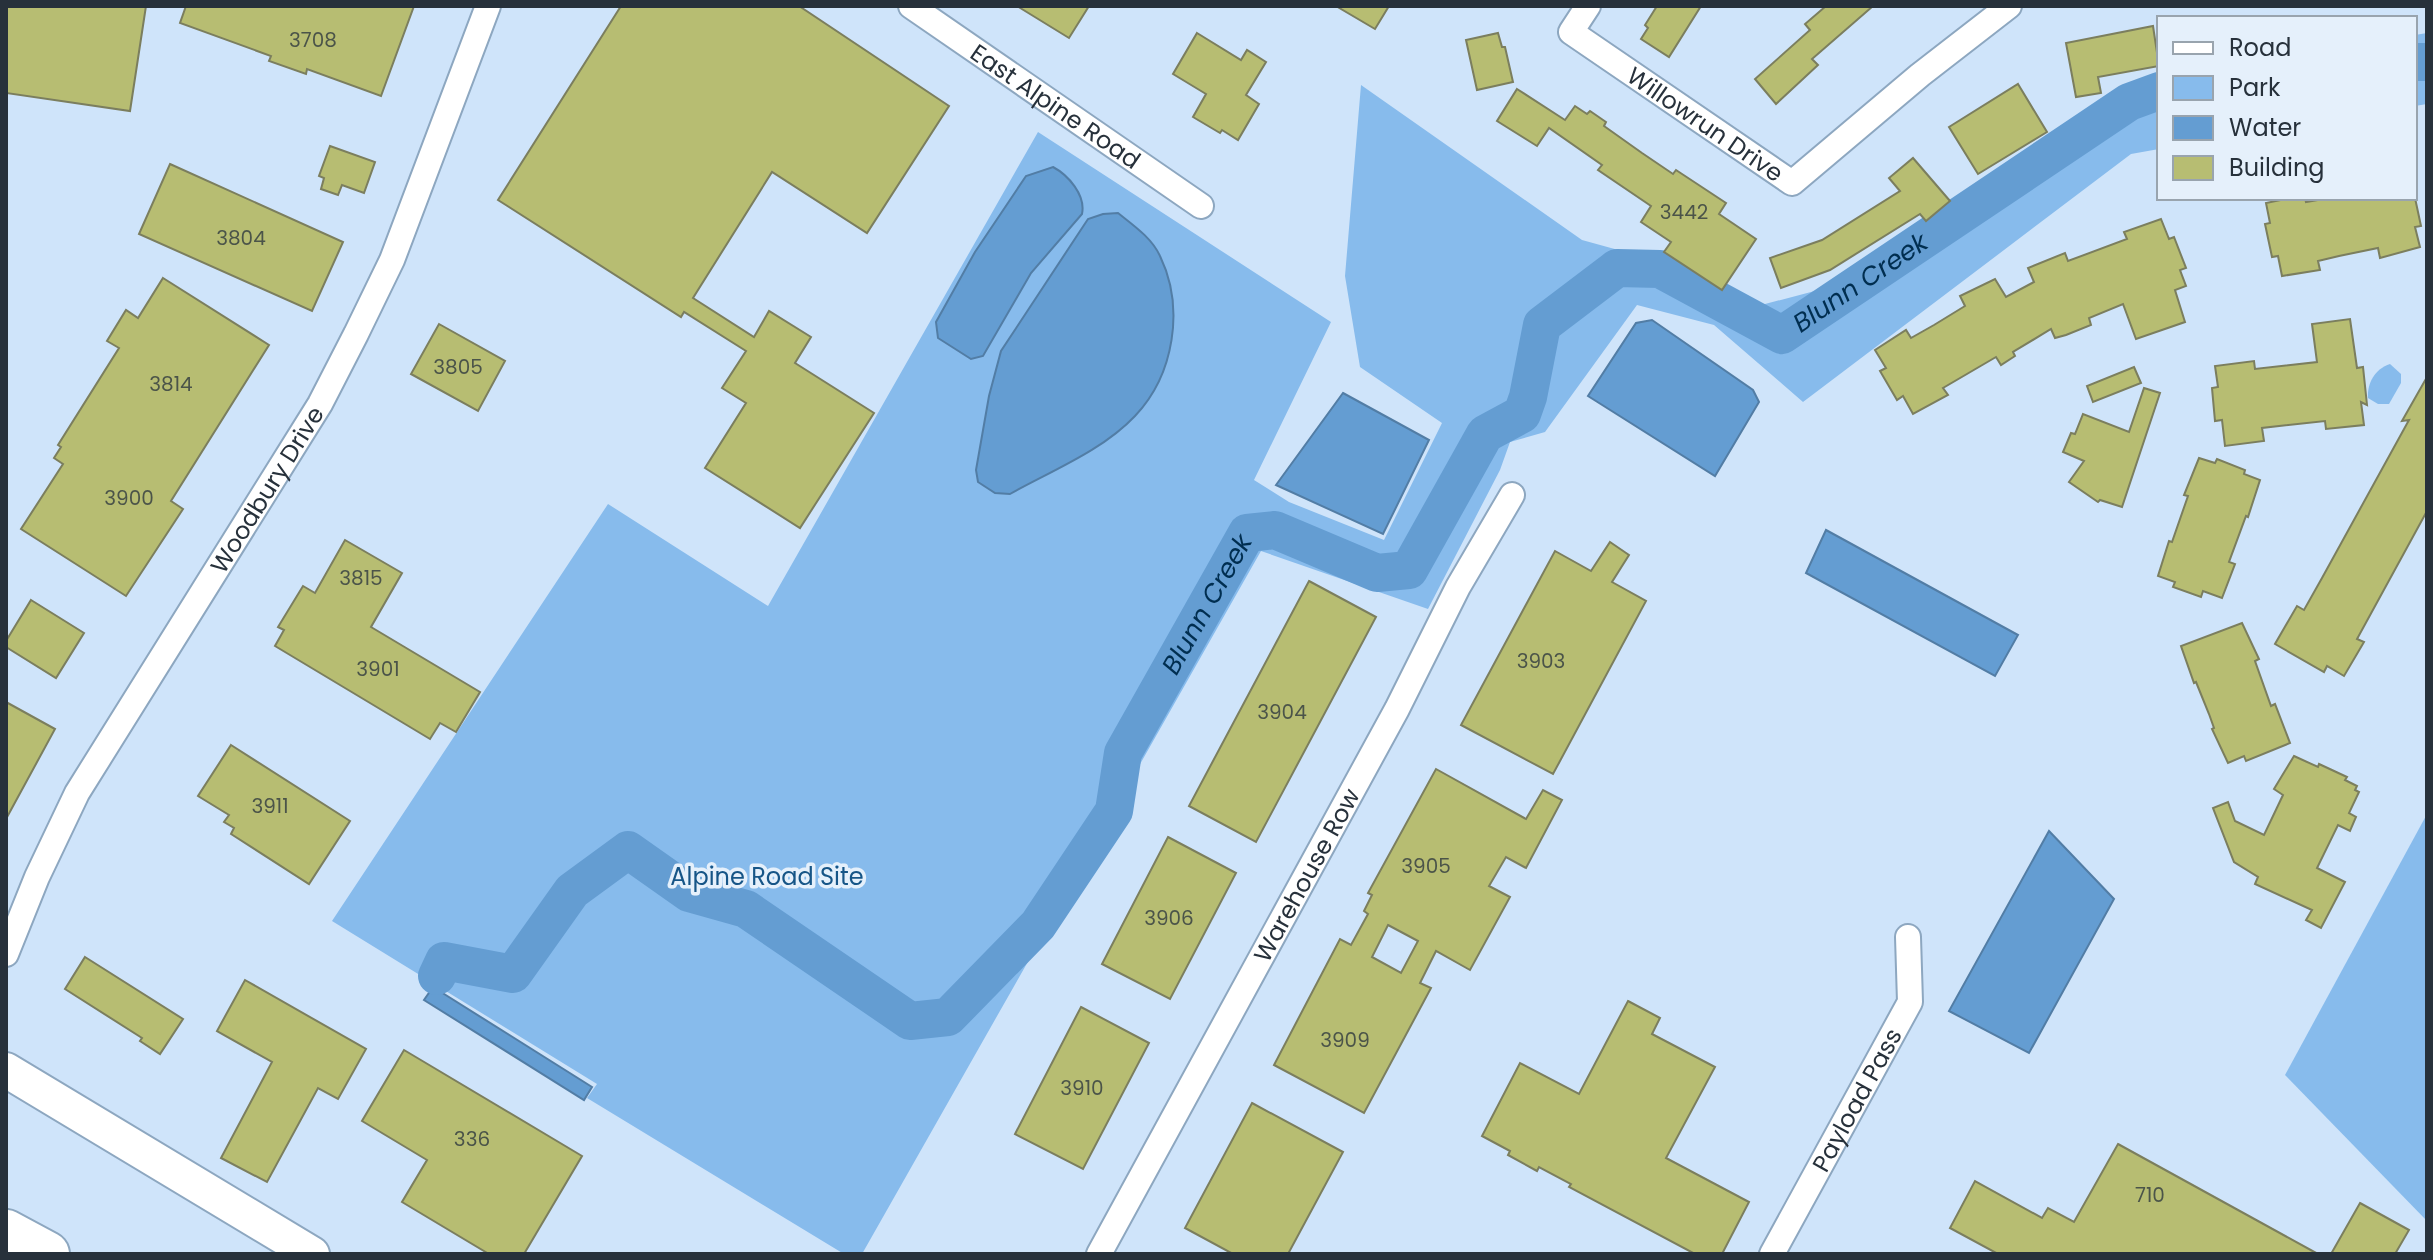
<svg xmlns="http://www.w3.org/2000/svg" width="2433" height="1260" viewBox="0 0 2433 1260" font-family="Poppins,sans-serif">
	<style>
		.green { fill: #87bbec }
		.water { fill: #649dd2; stroke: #527da5; stroke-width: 2 }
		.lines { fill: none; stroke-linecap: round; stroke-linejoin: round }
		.river { stroke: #649dd2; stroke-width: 38 }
		.building { fill: #b7bd72; stroke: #7b7e5e; stroke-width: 2; fill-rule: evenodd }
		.street-casing { stroke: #8da7c0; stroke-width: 28 }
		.secondary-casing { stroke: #8da7c0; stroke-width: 38 }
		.highway-casing { stroke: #8da7c0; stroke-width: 48 }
		.street { stroke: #fff; stroke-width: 24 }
		.secondary { stroke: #fff; stroke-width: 34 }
		.highway { stroke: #fff; stroke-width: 44 }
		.labels { text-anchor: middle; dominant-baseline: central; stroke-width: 7; stroke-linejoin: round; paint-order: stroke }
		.number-label { font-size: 20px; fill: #4b5449 }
		.street-label { font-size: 24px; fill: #27313b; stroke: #e5f0fb }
		.park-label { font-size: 24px; fill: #165587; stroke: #e5f0fb }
		.water-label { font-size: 26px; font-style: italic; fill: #002e50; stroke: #e5f0fb }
	</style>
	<rect width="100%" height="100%" fill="#cfe4fa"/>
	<g class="green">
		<polygon points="2427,33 2427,104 2415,106 2415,35"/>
		<polygon points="2159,84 2159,149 2131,154 1803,402 1714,325 1637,305 1545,432 1510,442 1500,470 1428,609 1261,551 862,1254 844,1254 587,1098 597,1084 332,921 608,504 768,606 1038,132 1331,322 1254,480 1289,502 1384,540 1442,423 1360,367 1345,276 1361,85 1582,240 1669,264 1750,308 1826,288 2111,104"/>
		<path d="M2390,364L2401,374V383L2389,404H2378L2368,398C2367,383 2375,369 2390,364Z"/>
		<polygon points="2427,814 2427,1221 2285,1075"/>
	</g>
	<g class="water">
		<path d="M1053,167C1068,175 1086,195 1082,214L1031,273L983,356L971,359L938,338L936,322L975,252L1026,176Z"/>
		<path d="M1118,213C1133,225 1152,238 1160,256C1185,308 1174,375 1135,416C1102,451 1051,471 1010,494L995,493L978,482L976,470L989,396L1001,351L1088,219L1103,214Z"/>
		<polygon points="1652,320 1753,390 1759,402 1715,476 1588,396 1636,323"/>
		<polygon points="1343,393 1429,440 1383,534 1276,485"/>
		<polygon points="1826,530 2018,635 1995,676 1806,573"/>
		<polygon points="2049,831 2114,899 2029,1053 1949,1011"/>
		<polygon points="433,987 592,1087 584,1100 424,1000"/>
	</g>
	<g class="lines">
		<g class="river">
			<polyline points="2415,62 2427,62"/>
			<path id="s1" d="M437,976L444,961L513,974L572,891L628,850L689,893L746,909L910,1021L948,1017L1038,925L1114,811L1123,753L1247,533L1275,530L1377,573L1409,570L1485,434L1522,414L1528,397L1542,325L1617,268L1660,269L1782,335L2129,102L2159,91"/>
		</g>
	</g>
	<g class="building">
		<polygon points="6,6 146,6 130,111 6,93"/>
		<polygon points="186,6 414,6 381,96 307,69 306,74 269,61 271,56 180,23"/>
		<polygon points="621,6 799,6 949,106 867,233 772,172 693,298 754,337 769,311 811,337 795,363 874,413 800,528 705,468 746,403 722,388 746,351 684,312 681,317 498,200"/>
		<polygon points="1017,6 1089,6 1069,38"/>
		<polygon points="1336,6 1389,6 1375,29"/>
		<polygon points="1657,6 1701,6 1669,57 1641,39 1648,28 1645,25"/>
		<polygon points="1826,6 1873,6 1812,59 1818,65 1776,104 1755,79 1810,30 1805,24"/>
		<polygon points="2153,26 2159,66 2098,77 2101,93 2076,97 2066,43"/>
		<polygon points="1197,33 1241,60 1247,50 1266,62 1246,95 1259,104 1238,140 1222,130 1220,133 1193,117 1206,94 1173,74"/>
		<polygon points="1498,33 1502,47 1505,47 1513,82 1477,90 1466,40"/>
		<polygon points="2018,84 2047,132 1978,174 1949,127"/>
		<polygon points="1517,89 1565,120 1575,106 1587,114 1590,111 1606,122 1604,126 1642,153 1673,174 1676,170 1726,203 1719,214 1756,239 1722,290 1664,252 1671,242 1641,222 1651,206 1598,170 1602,165 1549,128 1537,146 1497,121"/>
		<polygon points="330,146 375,162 364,193 342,185 338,195 321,189 324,178 319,176"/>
		<polygon points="1913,158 1950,201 1926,221 1920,214 1830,270 1781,288 1770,258 1822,240 1900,191 1889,178"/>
		<polygon points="170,164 343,242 312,311 139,234"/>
		<polygon points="2290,198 2305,198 2306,202 2329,198 2415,198 2421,226 2415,227 2420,247 2380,258 2378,248 2339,256 2318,261 2320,270 2282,276 2278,256 2272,257 2265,224 2270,223 2266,203"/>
		<polygon points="2161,219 2169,239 2174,237 2186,268 2180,270 2186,286 2175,290 2185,322 2136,339 2123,304 2089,318 2091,325 2066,335 2055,338 2051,329 2013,352 2015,356 2001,365 1996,357 1943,388 1948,395 1913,414 1903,396 1897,400 1880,371 1886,368 1875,350 1906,330 1911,338 1934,325 1965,306 1960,296 1995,279 2006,297 2034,282 2028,268 2065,253 2068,261 2127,239 2124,232"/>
		<polygon points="163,278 269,345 171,501 183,509 126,596 21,529 63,464 54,458 61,447 58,445 119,348 107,341 126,310 138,318"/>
		<polygon points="2350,319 2357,368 2363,367 2367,405 2361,402 2364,425 2326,429 2325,421 2262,428 2264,441 2225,446 2222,420 2215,421 2212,388 2218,387 2215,366 2254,361 2255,369 2317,362 2312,324"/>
		<polygon points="439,324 505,361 478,411 411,374"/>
		<polygon points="2134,367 2141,383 2093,402 2087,386"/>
		<polygon points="2427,377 2427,511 2357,639 2364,642 2344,676 2327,666 2324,672 2275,644 2297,606 2304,610 2322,578 2409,420 2402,421"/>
		<polygon points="2144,388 2160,393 2122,507 2100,500 2098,502 2069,482 2084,461 2063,452 2071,433 2075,434 2083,414 2129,432"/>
		<polygon points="2199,458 2215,463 2217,459 2245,470 2244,474 2260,480 2248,517 2246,516 2229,562 2235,564 2222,598 2203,591 2201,597 2173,587 2175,582 2158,576 2169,541 2172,542 2188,496 2184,495"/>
		<polygon points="345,540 402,573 371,627 480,692 456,732 440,723 430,739 275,646 284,630 278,627 303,586 315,593"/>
		<polygon points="1610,542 1629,555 1612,582 1646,601 1553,774 1461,725 1555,551 1591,571"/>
		<polygon points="1309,581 1376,617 1256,842 1189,806"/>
		<polygon points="31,600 84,633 56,678 6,647 6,641"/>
		<polygon points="2242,623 2259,659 2255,661 2271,706 2275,704 2290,743 2246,761 2244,756 2228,763 2212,729 2214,728 2209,714 2196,682 2194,683 2181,646"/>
		<polygon points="6,702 55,729 6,819"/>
		<polygon points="231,745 350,821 309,884 231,834 234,828 224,822 229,815 198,796"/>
		<polygon points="2294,756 2318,767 2319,764 2347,777 2345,780 2357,786 2355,790 2359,792 2349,813 2356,817 2350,831 2338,825 2317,868 2345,882 2321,928 2306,920 2312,910 2255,884 2258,877 2234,862 2213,808 2228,802 2235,821 2264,835 2283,795 2274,789"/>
		<path d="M1436,769L1526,819L1543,790L1562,800L1526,868L1506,857L1489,886L1510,897L1470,970L1436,951L1420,983L1431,988L1364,1113L1274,1065L1340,939L1351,945L1368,914L1364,911L1372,895L1368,893ZM1388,925L1418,941L1401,973L1372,957Z"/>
		<polygon points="1168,837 1236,873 1170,999 1102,964"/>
		<polygon points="85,957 183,1019 160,1054 140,1041 142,1038 65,989"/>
		<polygon points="245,980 366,1049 338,1099 318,1088 267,1182 221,1158 272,1062 217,1031"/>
		<polygon points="1628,1001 1660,1018 1652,1034 1715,1067 1666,1158 1749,1202 1722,1254 1695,1254 1569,1187 1571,1184 1539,1167 1537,1171 1508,1155 1510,1151 1482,1136 1520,1063 1579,1094"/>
		<polygon points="1081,1007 1149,1043 1083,1169 1015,1134"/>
		<polygon points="404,1050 582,1156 524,1254 489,1254 402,1202 427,1160 362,1121"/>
		<polygon points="1252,1103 1343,1152 1288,1254 1233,1254 1185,1228"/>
		<polygon points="2118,1144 2318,1254 1998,1254 1950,1228 1975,1181 2042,1218 2048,1208 2074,1222"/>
		<polygon points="2360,1203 2409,1230 2395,1254 2331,1254"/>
	</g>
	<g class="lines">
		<defs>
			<g id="street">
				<path id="s2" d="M911,6L1201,206"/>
				<path id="s3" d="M1588,6L1571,32L1792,183L1920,75L2009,6"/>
				<path id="s4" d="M6,954L37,877L77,793L320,404L356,334L392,260L488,6"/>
				<path id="s5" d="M1099,1254L1397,709L1458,587L1512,495"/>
				<path id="s6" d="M1772,1254L1910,1002L1908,937"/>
			</g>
			<polyline id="secondary" points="6,1070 312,1254"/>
			<polyline id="highway" points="6,1232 47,1254"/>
		</defs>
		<use href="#street" class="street-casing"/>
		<use href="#secondary" class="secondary-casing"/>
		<use href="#highway" class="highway-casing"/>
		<use href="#street" class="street"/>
		<use href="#secondary" class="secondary"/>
		<use href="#highway" class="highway"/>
	</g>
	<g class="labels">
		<g class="number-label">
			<text x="313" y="40">3708</text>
			<text x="1684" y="212">3442</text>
			<text x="241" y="238">3804</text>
			<text x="458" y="367">3805</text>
			<text x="171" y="384">3814</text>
			<text x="129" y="498">3900</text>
			<text x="361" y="578">3815</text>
			<text x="1541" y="661">3903</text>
			<text x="378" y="669">3901</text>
			<text x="1282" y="712">3904</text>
			<text x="270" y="806">3911</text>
			<text x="1426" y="866">3905</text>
			<text x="1169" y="918">3906</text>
			<text x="1345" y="1040">3909</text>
			<text x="1082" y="1088">3910</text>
			<text x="472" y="1139">336</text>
			<text x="2150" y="1195">710</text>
		</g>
		<g class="street-label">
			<text stroke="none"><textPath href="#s2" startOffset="176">East Alpine Road</textPath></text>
			<text stroke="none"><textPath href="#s3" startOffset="194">Willowrun Drive</textPath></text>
			<text stroke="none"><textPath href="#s4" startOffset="534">Woodbury Drive</textPath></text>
			<text stroke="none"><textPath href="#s5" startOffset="432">Warehouse Row</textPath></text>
			<text stroke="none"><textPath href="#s6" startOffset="176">Payload Pass</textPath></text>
		</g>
		<g class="park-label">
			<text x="767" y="876">Alpine Road Site</text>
		</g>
		<g class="water-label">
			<text stroke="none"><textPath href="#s1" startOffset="2036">Blunn Creek</textPath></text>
			<text stroke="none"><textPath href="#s1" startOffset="1124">Blunn Creek</textPath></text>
		</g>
	</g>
	<rect width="2433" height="1260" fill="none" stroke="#27313b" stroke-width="16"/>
	<rect x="2157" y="16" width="260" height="184" fill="#e5f0fb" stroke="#99a4ae" stroke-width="2"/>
	<rect x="2173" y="42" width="40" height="12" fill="#ffffff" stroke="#99a4ae" stroke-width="2"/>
	<text x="2229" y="56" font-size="24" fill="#27313b">Road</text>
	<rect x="2173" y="76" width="40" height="24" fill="#87bbec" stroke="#99a4ae" stroke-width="2"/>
	<text x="2229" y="96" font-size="24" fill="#27313b">Park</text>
	<rect x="2173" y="116" width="40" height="24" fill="#649dd2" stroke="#99a4ae" stroke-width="2"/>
	<text x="2229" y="136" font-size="24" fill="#27313b">Water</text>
	<rect x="2173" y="156" width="40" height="24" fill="#b7bd72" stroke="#99a4ae" stroke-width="2"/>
	<text x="2229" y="176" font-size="24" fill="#27313b">Building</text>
</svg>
